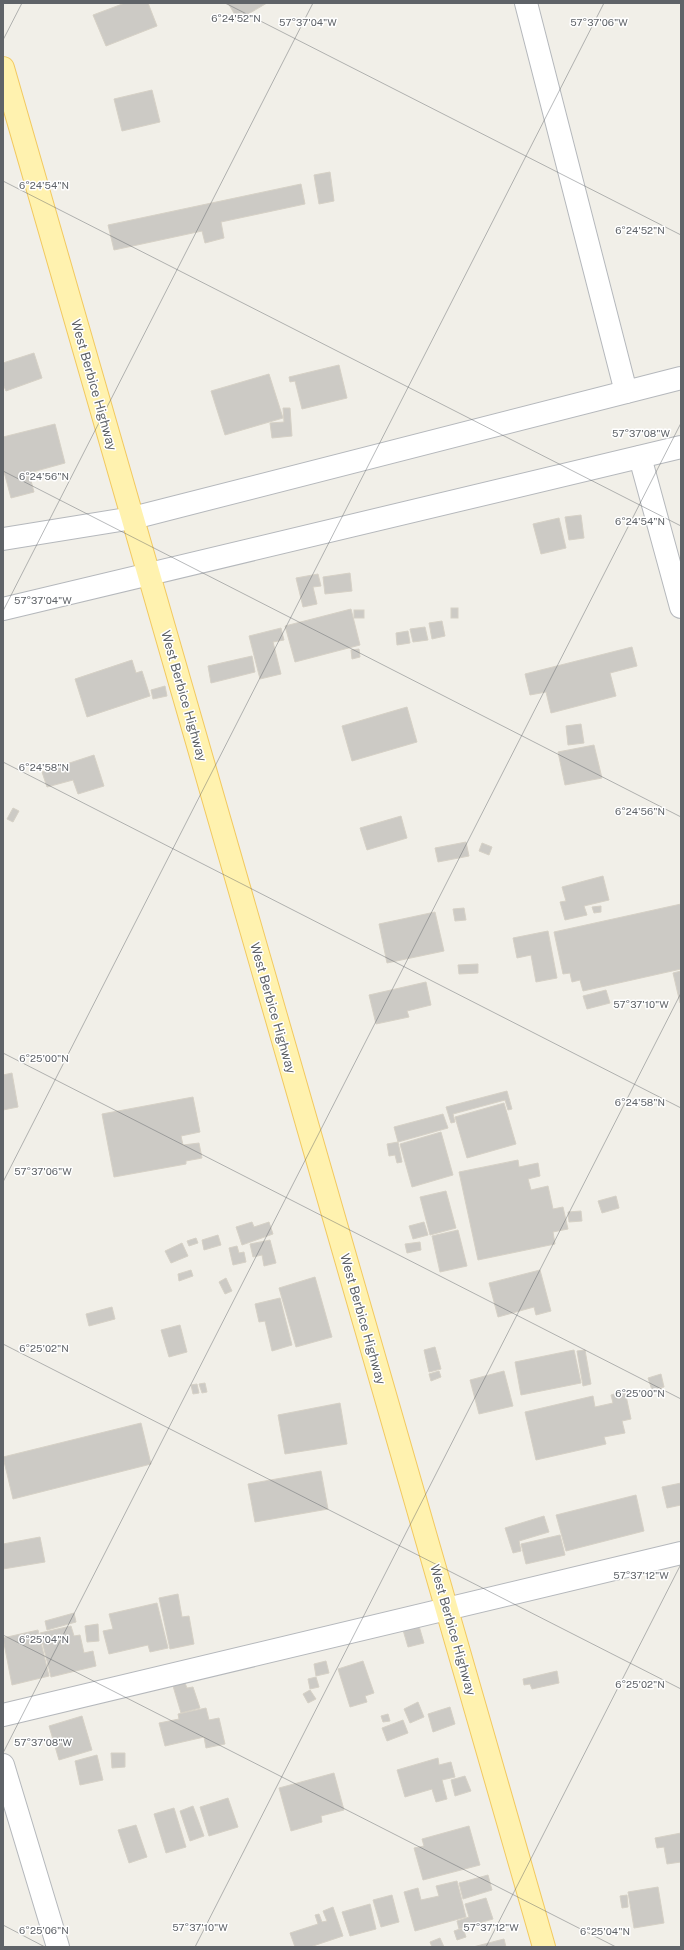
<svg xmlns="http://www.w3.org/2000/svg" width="684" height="1950" viewBox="0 0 684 1950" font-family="'Public Sans',sans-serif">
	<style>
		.building { fill: #cccac5; stroke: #d6d1c6 }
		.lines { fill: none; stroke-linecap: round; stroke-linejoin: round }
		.minor-casing { stroke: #b5b8bc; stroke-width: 24 }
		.primary-casing { stroke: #f2c960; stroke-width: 24 }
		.minor { stroke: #fff; stroke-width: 22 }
		.primary { stroke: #fff2af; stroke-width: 22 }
		.ticks { fill: none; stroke: #5f6368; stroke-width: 1; stroke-opacity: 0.45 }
		.labels { text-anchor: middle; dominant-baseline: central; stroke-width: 3; stroke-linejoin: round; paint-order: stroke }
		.street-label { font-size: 13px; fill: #5f6368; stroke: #fff }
		.ticks-label { font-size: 10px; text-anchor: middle; fill: #5f6368; stroke: #fff; stroke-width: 3; stroke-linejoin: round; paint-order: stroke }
	</style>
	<rect width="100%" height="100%" fill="#f1efe8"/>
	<g class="building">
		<polygon points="125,3 148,3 157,26 106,46 93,15"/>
		<polygon points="228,3 267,3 238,20"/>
		<polygon points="152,90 160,122 122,131 114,99"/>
		<polygon points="330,172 334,201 319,204 314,175"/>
		<polygon points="301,184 305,204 221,222 224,238 205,243 202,231 114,250 108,225"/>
		<polygon points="34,353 42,378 6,391 3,384 3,363"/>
		<polygon points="339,365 347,398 302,409 295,381 290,382 289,377"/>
		<polygon points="269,374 283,418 225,435 211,391"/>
		<polygon points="283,408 290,408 292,436 272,438 270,423 284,422"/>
		<polygon points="55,424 65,463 29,473 34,492 11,498 3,468 3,437"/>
		<polygon points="581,515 584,538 569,540 565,517"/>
		<polygon points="559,518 566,548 541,554 533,524"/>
		<polygon points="350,573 352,591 325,594 323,577"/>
		<polygon points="318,574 321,586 313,587 317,604 303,607 296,578"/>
		<rect x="451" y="608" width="7" height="10"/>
		<polygon points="351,609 360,645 295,662 285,626"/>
		<rect x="354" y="610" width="10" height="8"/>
		<polygon points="442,621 445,636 432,639 429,623"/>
		<polygon points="425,627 428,640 413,642 410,629"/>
		<polygon points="281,628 284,640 273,642 281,674 260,679 249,636"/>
		<polygon points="408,631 410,643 397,645 396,633"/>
		<polygon points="632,647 637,666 610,673 616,696 551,713 546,692 530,695 525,674"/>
		<polygon points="359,649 360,657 352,659 351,650"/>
		<polygon points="252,656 255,672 211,683 208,666"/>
		<polygon points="132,660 136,673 142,671 150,696 87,717 75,679"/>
		<polygon points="165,686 167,696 153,699 151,690"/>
		<polygon points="407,707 417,742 352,761 342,726"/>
		<polygon points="581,724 584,743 568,745 566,726"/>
		<polygon points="594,745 602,778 565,785 558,752"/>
		<polygon points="94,755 104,786 78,794 73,780 47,787 42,772"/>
		<polygon points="13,808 19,811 13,822 7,819"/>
		<polygon points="401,816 407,838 367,850 360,828"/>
		<polygon points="466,842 469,856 438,862 435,848"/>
		<polygon points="482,843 492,847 489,855 479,851"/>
		<polygon points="603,876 609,900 584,906 587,915 565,920 560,902 566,901 562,887"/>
		<polygon points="681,904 681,969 583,991 580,980 572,982 570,973 563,974 554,932"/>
		<polygon points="601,906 601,912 594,913 592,907"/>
		<polygon points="464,908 466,920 455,921 453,909"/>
		<polygon points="435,912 444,951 387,963 379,924"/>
		<polygon points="548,931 557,978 536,982 531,955 517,958 513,938"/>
		<polygon points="478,964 478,973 459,974 458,965"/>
		<polygon points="681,971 681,1003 680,1003 673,973"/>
		<polygon points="426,982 431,1005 407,1011 409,1017 376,1024 369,995"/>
		<polygon points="606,990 610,1003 587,1009 583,996"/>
		<polygon points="12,1073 18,1107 3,1110 3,1075"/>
		<polygon points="507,1091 512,1109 508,1110 505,1100 453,1114 455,1122 451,1123 446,1107"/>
		<polygon points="193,1097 200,1132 181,1136 183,1145 199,1143 202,1158 186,1161 186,1164 114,1177 102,1114"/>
		<polygon points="504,1103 516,1144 467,1158 455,1117"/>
		<polygon points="443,1114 448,1128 398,1142 394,1127"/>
		<polygon points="441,1132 453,1175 412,1187 400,1144"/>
		<polygon points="398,1142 402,1162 397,1163 395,1155 389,1156 387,1144"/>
		<polygon points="518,1160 519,1167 538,1163 540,1176 528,1179 531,1190 548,1186 553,1209 563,1207 568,1229 553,1232 555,1244 478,1260 459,1172"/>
		<polygon points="446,1191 456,1228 430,1235 420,1197"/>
		<polygon points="616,1196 619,1208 602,1213 598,1201"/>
		<polygon points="581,1211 582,1221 569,1222 568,1212"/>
		<polygon points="252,1222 254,1227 269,1222 273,1234 242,1245 236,1227"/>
		<polygon points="424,1222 428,1235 413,1239 409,1226"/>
		<polygon points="458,1230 467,1266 440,1272 432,1236"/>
		<polygon points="218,1235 221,1245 204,1250 202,1240"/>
		<polygon points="196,1238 198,1243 189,1246 187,1241"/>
		<polygon points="270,1240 276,1263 264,1266 262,1255 253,1257 250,1244"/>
		<polygon points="420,1242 421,1250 407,1253 405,1244"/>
		<polygon points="182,1243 188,1256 171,1263 165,1251"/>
		<polygon points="237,1246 239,1253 244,1252 246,1262 233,1265 229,1248"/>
		<polygon points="191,1270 193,1276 179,1281 178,1274"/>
		<polygon points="540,1270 551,1311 536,1315 534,1307 498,1317 489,1283"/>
		<polygon points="315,1277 332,1337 296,1347 279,1288"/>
		<polygon points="226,1278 232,1291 225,1294 219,1282"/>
		<polygon points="280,1298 292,1345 272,1351 265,1321 259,1322 255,1304"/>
		<polygon points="112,1307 115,1319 89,1326 86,1314"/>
		<polygon points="180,1325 187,1352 169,1357 161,1330"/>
		<polygon points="435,1347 441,1369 429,1372 424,1350"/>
		<polygon points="574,1350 581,1383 521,1395 515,1362"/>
		<polygon points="585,1350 591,1384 583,1386 577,1351"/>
		<polygon points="439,1371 441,1377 431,1381 429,1374"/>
		<polygon points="504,1371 513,1406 479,1414 470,1380"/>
		<polygon points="661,1374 664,1387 652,1390 648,1378"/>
		<polygon points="205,1383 207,1392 202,1393 199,1384"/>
		<polygon points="197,1384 199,1393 193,1394 191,1385"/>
		<polygon points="625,1391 631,1419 622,1421 625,1433 604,1437 606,1444 536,1460 525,1412 593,1396 595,1407 613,1403 611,1395"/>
		<polygon points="340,1403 347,1444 285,1454 278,1415"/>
		<polygon points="141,1423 151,1464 13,1499 3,1457"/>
		<polygon points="321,1471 328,1509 255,1522 248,1484"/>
		<polygon points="681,1483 681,1505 667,1508 662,1487"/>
		<polygon points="636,1495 644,1531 566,1551 556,1515"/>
		<polygon points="544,1516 549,1532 519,1541 521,1551 513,1553 505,1528"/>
		<polygon points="560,1535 565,1555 526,1564 521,1544"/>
		<polygon points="40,1537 45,1562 3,1569 3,1544"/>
		<polygon points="178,1594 182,1617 189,1616 194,1644 170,1649 159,1598"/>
		<polygon points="157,1603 168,1648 150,1652 148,1645 109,1654 103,1631 113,1629 109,1614"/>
		<polygon points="74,1613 76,1622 47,1630 45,1621"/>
		<polygon points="98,1624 99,1641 87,1642 85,1626"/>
		<polygon points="71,1626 74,1636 80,1635 84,1653 93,1651 96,1666 51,1677 40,1633"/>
		<polygon points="419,1626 424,1643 408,1647 403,1630"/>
		<polygon points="38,1630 49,1676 12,1685 3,1638"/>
		<polygon points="326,1661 329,1673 316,1676 314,1664"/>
		<polygon points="363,1661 374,1693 365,1696 367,1702 350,1707 338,1669"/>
		<polygon points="557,1671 559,1683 532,1689 530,1684 524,1685 523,1679"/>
		<polygon points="316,1677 319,1687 310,1689 308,1679"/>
		<polygon points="185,1683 187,1688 193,1687 200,1708 181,1713 173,1686"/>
		<polygon points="310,1690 316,1699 308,1703 303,1694"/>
		<polygon points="418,1702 424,1717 410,1723 404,1709"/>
		<polygon points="450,1707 455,1724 433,1732 428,1714"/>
		<polygon points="206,1708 209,1720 219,1718 225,1744 206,1748 204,1737 165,1746 159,1723 179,1719 178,1714"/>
		<polygon points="388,1714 390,1721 383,1722 381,1716"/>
		<polygon points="82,1716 92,1750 59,1760 49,1726"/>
		<polygon points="403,1720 408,1733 387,1741 382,1728"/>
		<polygon points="111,1753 125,1753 125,1767 112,1768"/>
		<polygon points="97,1755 103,1780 80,1785 75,1761"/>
		<polygon points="438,1758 439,1765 451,1762 455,1777 442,1780 447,1799 436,1802 432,1789 405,1797 397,1770"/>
		<polygon points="334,1773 344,1810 321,1816 322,1822 291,1831 279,1788"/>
		<polygon points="465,1776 471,1791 455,1796 451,1780"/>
		<polygon points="228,1798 238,1827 209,1836 200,1807"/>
		<polygon points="193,1806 204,1836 190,1841 180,1811"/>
		<polygon points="174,1808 186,1847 166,1853 154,1814"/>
		<polygon points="136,1825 147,1857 129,1863 118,1830"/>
		<polygon points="469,1826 480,1865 423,1880 414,1848 424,1846 422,1839"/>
		<polygon points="681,1833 681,1862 667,1864 664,1847 657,1848 655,1838"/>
		<polygon points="488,1875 492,1890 463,1899 459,1883"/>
		<polygon points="457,1881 466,1917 415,1931 404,1892 418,1888 421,1900 439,1896 436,1886"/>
		<polygon points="658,1887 664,1923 634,1928 628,1892"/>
		<polygon points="392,1895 399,1922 381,1927 373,1900"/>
		<polygon points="627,1895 628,1907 622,1908 620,1896"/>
		<polygon points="486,1898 493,1919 459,1929 457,1921 469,1917 465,1904"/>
		<polygon points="370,1904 376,1929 350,1936 342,1912"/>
		<polygon points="333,1907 343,1936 310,1947 295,1947 290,1933 318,1924 315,1915 319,1914 322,1922 327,1921 323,1911"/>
		<polygon points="463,1928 466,1937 457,1940 454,1931"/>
		<polygon points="440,1938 444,1947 432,1947 430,1942"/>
		<polygon points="504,1939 506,1947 473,1947"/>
	</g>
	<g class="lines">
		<defs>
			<g id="minor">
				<polyline points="526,3 626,392"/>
				<polyline points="640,457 681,607"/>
				<polyline points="3,539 133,518 681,378"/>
				<polyline points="3,609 681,447"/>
				<polyline points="3,1715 681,1553"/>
				<polyline points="3,1765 58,1947"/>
			</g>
			<polyline id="primary" points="3,68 544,1947"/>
		</defs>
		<use href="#minor" class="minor-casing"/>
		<use href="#primary" class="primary-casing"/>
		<use href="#minor" class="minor"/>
		<use href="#primary" class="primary"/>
	</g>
	<path class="ticks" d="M225,3L681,235M3,40L22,3M3,181L681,526M3,471L681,817M3,611L313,3M3,762L681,1108M3,1053L681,1399M3,1182L604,3M3,1344L681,1689M3,1635L616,1947M3,1753L681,423M3,1925L45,1947M195,1947L681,993M486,1947L681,1564"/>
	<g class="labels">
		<g class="street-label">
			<text transform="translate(94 385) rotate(74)">West Berbice Highway</text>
			<text transform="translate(184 696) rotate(74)">West Berbice Highway</text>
			<text transform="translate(273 1008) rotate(74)">West Berbice Highway</text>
			<text transform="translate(363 1319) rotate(74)">West Berbice Highway</text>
			<text transform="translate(453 1630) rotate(74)">West Berbice Highway</text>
		</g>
	</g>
	<g class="ticks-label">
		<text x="236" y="22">6°24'52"N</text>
		<text x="308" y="26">57°37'04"W</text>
		<text x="599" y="26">57°37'06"W</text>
		<text x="44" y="189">6°24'54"N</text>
		<text x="640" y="234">6°24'52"N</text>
		<text x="641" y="437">57°37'08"W</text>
		<text x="44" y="480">6°24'56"N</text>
		<text x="640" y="525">6°24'54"N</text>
		<text x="43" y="604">57°37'04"W</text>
		<text x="44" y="771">6°24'58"N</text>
		<text x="640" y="815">6°24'56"N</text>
		<text x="641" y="1008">57°37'10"W</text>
		<text x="44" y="1062">6°25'00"N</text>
		<text x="640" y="1106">6°24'58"N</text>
		<text x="43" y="1175">57°37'06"W</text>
		<text x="44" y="1352">6°25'02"N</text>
		<text x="640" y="1397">6°25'00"N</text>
		<text x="641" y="1579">57°37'12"W</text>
		<text x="44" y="1643">6°25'04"N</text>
		<text x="640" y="1688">6°25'02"N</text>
		<text x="43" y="1746">57°37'08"W</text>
		<text x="200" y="1931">57°37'10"W</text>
		<text x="491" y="1931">57°37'12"W</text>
		<text x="44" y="1934">6°25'06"N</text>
		<text x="605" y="1935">6°25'04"N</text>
	</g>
	<rect width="684" height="1950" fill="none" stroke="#5f6368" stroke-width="8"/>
</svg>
